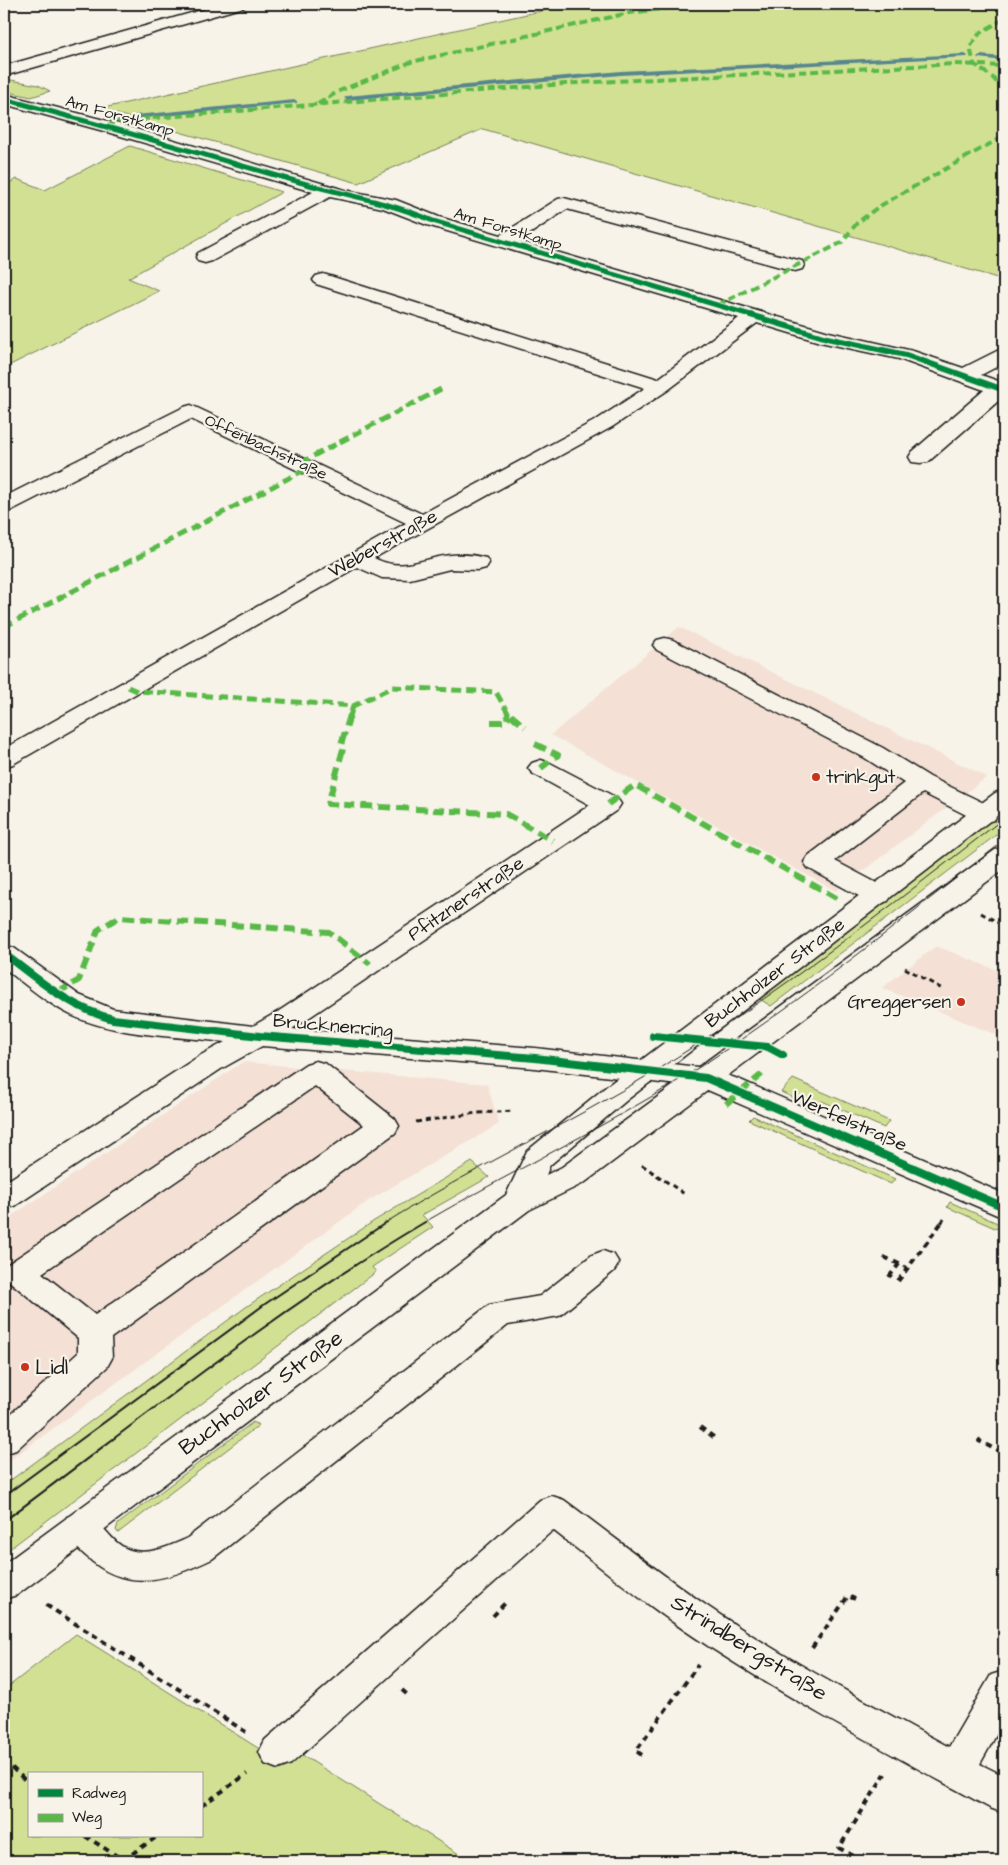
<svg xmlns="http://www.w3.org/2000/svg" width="1008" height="1865" viewBox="0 0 1008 1865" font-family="'Architects Daughter',sans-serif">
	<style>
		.built { fill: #f4e0d4 }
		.green { fill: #d2e094; stroke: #777e58; fill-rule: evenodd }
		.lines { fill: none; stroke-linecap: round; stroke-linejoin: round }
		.stream { fill: #56868e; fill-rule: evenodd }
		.minor-casing { stroke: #1c1c1c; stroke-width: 3 }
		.major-casing { stroke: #1c1c1c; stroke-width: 3 }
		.path-far1 { stroke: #1c1c1c; stroke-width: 3; stroke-dasharray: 5 4; stroke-linecap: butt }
		.path { stroke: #1c1c1c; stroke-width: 4; stroke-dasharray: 6 5; stroke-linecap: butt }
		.minor { fill: #f7f3e8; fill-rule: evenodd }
		.major { fill: #f7f3e8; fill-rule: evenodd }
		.tram-far1 { stroke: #1c1c1c; stroke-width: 1 }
		.tram { stroke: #1c1c1c; stroke-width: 2 }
		.quiet-far2 { stroke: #58b947; stroke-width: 4; stroke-dasharray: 8 4; stroke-linecap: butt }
		.quiet-far1 { stroke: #58b947; stroke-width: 5; stroke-dasharray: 10 5; stroke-linecap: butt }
		.quiet { stroke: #58b947; stroke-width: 6; stroke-dasharray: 12 6; stroke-linecap: butt }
		.cycleway-far2-casing { stroke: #f7f3e8; stroke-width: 7 }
		.cycleway-far1-casing { stroke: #f7f3e8; stroke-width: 9 }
		.cycleway-casing { stroke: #f7f3e8; stroke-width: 11 }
		.cycleway-far2 { stroke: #00873e; stroke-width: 5 }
		.cycleway-far1 { stroke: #00873e; stroke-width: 6 }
		.cycleway { stroke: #00873e; stroke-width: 8 }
		.poi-dot { fill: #c8321e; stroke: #f7f3e8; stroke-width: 2 }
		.labels { text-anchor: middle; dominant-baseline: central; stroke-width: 4.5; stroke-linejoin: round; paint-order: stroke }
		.far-street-label { font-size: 16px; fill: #1c1c1c; stroke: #f7f3e8 }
		.street-label { font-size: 19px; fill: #1c1c1c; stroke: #f7f3e8 }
		.poi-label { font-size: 19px; fill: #1c1c1c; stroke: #f7f3e8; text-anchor: start }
		.near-poi-label { font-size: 22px; fill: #1c1c1c; stroke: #f7f3e8; text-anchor: start }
		.near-street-label { font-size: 22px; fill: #1c1c1c; stroke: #f7f3e8 }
	</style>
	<rect width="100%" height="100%" fill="#f7f3e8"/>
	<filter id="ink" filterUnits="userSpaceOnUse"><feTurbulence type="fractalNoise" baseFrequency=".02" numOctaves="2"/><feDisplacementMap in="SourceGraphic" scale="10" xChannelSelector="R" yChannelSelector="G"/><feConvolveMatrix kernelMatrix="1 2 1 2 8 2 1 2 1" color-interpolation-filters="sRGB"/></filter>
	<g filter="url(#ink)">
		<g class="built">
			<polygon points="679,627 987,777 836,891 551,735"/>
			<polygon points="936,946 1004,973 1004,1038 882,988"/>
			<polygon points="243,1062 487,1084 499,1124 368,1201 4,1464 4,1221"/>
		</g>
		<g class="green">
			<polygon points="572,4 1004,4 1004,280 483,129 358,183 99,109"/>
			<polygon points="11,80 38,85 50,91 31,97 4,91 4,82"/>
			<polygon points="130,146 282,192 128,278 159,291 4,368 4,186 17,179 45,190"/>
			<polygon points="1004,809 1004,829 771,1006 753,995"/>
			<polygon points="793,1079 889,1121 884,1128 822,1101 812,1107 781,1092"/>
			<polygon points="753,1116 895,1179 891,1184 749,1120"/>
			<polygon points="472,1162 489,1177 422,1215 433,1227 372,1267 376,1272 4,1553 4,1485 246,1307 374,1221"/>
			<polygon points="950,1202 1004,1226 1004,1232 947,1207"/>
			<polygon points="253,1422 259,1425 118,1533 116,1530 118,1524"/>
			<path d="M76,1634L282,1763L296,1751L470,1861H4V1690ZM29,1774H201V1836H29Z"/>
		</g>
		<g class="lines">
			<g class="stream">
				<polygon points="965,54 968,56 967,57 621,75 347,100 344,98 347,96 621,71"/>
				<polygon points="980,55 1004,57 1004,61 978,58 977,57"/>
				<polygon points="295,100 297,101 297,103 135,119 132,117 135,115"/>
			</g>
			<defs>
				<g id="minor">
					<polygon points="223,4 247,4 244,7 4,76 4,66"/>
					<path d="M4,94L112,122L345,190L396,200L439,217L501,235L558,199L564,198L802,261L804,265L802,269L795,271L567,209L519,241L829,332L913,351L963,368L997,351L1004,349V363L981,375L1004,383V396L928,462L920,463L912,462L909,457L912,452L984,390L899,359L820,342L757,323L668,390L612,427L374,558C404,573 421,558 451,555C462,554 475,555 486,558L489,563L486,568L478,570L450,569L410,579L382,578L357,567L13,764L4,767V749L406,523L191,419L12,510L4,512V497L184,407L191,405L422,514L598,419L645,388L316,284L313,280L316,276L323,274L330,276L658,379L739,318L427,225L383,208L330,197L212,261L205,263L198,261L196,257L198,253L313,192L100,130L4,104Z"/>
					<polygon points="665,638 673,640 883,748 930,777 994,808 998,814 994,820 985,822 976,820 923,793 835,861 888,889 892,895 888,901 878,904 868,901 808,868 804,862 808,856 904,783 865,758 657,650 653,645 657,640"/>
					<path d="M541,760L550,763L617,798L621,804L617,810L292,1029L535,1048L706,1068L738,1079L1004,1194V1218L703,1088L535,1068L262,1046L221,1069L15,1206L4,1209V1183L201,1055L225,1042C178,1036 116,1036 73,1016C48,1004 26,985 4,968V945L14,948L79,995L113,1009L253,1026L279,1011L590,805L532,773L528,768L532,763Z"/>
					<path d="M316,1061L326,1064L395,1119L399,1126L395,1133L111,1338L112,1358L107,1367L16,1450L4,1454V1420L78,1353V1338L8,1280L4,1273L8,1264L306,1064ZM315,1086L364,1125L95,1315L42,1273Z"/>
					<path d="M603,1251L614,1255L619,1263L614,1271L559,1316L508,1325L212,1559C168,1580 126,1594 86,1556C76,1547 67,1539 61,1527L67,1517C101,1505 103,1541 130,1550C149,1556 170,1546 186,1539L489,1305L540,1296L592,1255Z"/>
					<path d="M552,1496L564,1500C613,1536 660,1574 710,1608C786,1660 868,1703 949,1747L991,1675L1004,1671V1721L980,1764L1004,1776V1813L990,1808C895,1756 799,1705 708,1646C654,1611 604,1570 553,1530L291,1764L278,1769L265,1764L259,1752L265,1740L540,1500Z"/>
				</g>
				<polygon id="major" points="1004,790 1004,810 627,1100 550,1165 546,1175 562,1167 995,850 1004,848 1004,869 584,1183 529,1210 17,1595 4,1599 4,1564 506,1195 527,1151 607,1086 995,793"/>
			</defs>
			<use href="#minor" class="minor-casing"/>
			<use href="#major" class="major-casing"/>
			<g class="path-far1">
				<polyline points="981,913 1004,926"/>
				<polyline points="905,968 944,990"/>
				<polyline points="416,1122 477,1113 514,1111"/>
				<polyline points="642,1165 686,1195"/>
				<polyline points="941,1223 946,1217"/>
			</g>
			<g class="path">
				<polyline points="884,1257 899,1264"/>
				<polyline points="889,1277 899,1264 907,1268"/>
				<polyline points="898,1281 942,1222"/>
				<polyline points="700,1427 715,1438"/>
				<polyline points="981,1439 979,1441 1004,1454"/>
				<polyline points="46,1605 246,1732"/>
				<polyline points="493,1616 506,1602"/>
				<polyline points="812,1648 848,1596 855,1599"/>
				<polyline points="402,1690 410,1697"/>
				<polyline points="642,1755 636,1751 698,1665"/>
				<polyline points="4,1760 29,1784"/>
				<polyline points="201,1806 247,1774"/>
				<polyline points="85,1836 125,1861"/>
				<polyline points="123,1860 158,1836"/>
				<polyline points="863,1861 839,1848 885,1774"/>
			</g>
			<use href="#minor" class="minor"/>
			<use href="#major" class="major"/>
			<g class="tram-far1">
				<path d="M385,1223C472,1168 567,1125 655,1071C777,995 891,906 1004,818"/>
				<path d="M423,1223C510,1172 602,1129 687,1075C798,1005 900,921 1004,841"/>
			</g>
			<g class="tram">
				<polyline points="4,1496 265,1304 387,1222"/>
				<path d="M4,1521C142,1419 277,1309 425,1222"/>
			</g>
			<g class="quiet-far2">
				<polyline points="1004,19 980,33 970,47 974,64 992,77 1004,90"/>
				<polyline points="318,104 339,91 411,62 629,13 700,4"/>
				<polyline points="106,126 118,121 576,83 954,64 1004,66"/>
				<polyline points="718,305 841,243 857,223 878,207 1004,136"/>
			</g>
			<g class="quiet-far1">
				<polyline points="300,463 441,389"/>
				<polyline points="4,627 310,467"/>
				<polyline points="128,687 137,691 353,706 392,687 496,692 508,713 512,716"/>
				<polyline points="350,716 353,706"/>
				<polyline points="507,716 508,713"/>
			</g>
			<g class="quiet">
				<polyline points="350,715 341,745 343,749 328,804 506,814 553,841"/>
				<polyline points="511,715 525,727"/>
				<polyline points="491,722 506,722 508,715"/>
				<polyline points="535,744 558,755 541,768"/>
				<polyline points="608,804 635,785 840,900"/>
				<polyline points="57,993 79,980 98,930 119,917 329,932 370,964"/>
				<polyline points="726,1104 762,1074"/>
			</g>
			<defs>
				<path id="cycleway-far2" d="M4,99C103,125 201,154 299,182C344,195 390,202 433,221L754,316"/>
				<polyline id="cycleway-far1" points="750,315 827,338 906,355 1004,390"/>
				<g id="cycleway">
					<path d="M4,954C39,980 70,1008 113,1019L260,1036L535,1058L706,1078L1004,1207"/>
					<polyline points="653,1036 768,1047 783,1055"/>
				</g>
			</defs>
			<use href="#cycleway-far2" class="cycleway-far2-casing"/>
			<use href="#cycleway-far1" class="cycleway-far1-casing"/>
			<use href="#cycleway" class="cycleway-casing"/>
			<use href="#cycleway-far2" class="cycleway-far2"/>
			<use href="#cycleway-far1" class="cycleway-far1"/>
			<use href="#cycleway" class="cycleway"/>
		</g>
	</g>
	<g class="poi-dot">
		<circle cx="816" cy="777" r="5"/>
		<circle cx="961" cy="1002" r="5"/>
		<circle cx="25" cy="1367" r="5"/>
	</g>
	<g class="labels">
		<g class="far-street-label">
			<text transform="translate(120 116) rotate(16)">Am Forstkamp</text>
			<text transform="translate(508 229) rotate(17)">Am Forstkamp</text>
			<text transform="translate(266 447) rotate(25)">Offenbachstraße</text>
		</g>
		<g class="street-label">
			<text transform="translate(383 544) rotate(-29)">Weberstraße</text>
			<text transform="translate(466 899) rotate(-34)">Pfitznerstraße</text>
			<text transform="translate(775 973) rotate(-37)">Buchholzer Straße</text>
			<text transform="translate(333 1026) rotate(5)">Brucknerring</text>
			<text transform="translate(849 1121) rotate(24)">Werfelstraße</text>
		</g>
		<g class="poi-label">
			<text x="826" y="777">trinkgut</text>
			<text x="951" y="1002" text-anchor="end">Greggersen</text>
		</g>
		<g class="near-poi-label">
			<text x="35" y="1367">Lidl</text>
		</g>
		<g class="near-street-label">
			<text transform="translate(261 1393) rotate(-36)">Buchholzer Straße</text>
			<text transform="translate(749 1648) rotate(32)">Strindbergstraße</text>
		</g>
	</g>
	<rect width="1008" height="1865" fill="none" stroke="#f7f3e8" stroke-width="20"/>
	<rect x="10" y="10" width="988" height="1845" fill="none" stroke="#1c1c1c" stroke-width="2" filter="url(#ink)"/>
	<rect x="28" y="1772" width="175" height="65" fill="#f7f3e8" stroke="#9f9d96"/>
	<rect x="38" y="1789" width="25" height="8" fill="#00873e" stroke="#9f9d96"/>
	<text x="72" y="1798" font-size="15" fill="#1c1c1c">Radweg</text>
	<rect x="38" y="1814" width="25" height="8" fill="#58b947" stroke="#9f9d96"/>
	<text x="72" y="1822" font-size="15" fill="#1c1c1c">Weg</text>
</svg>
